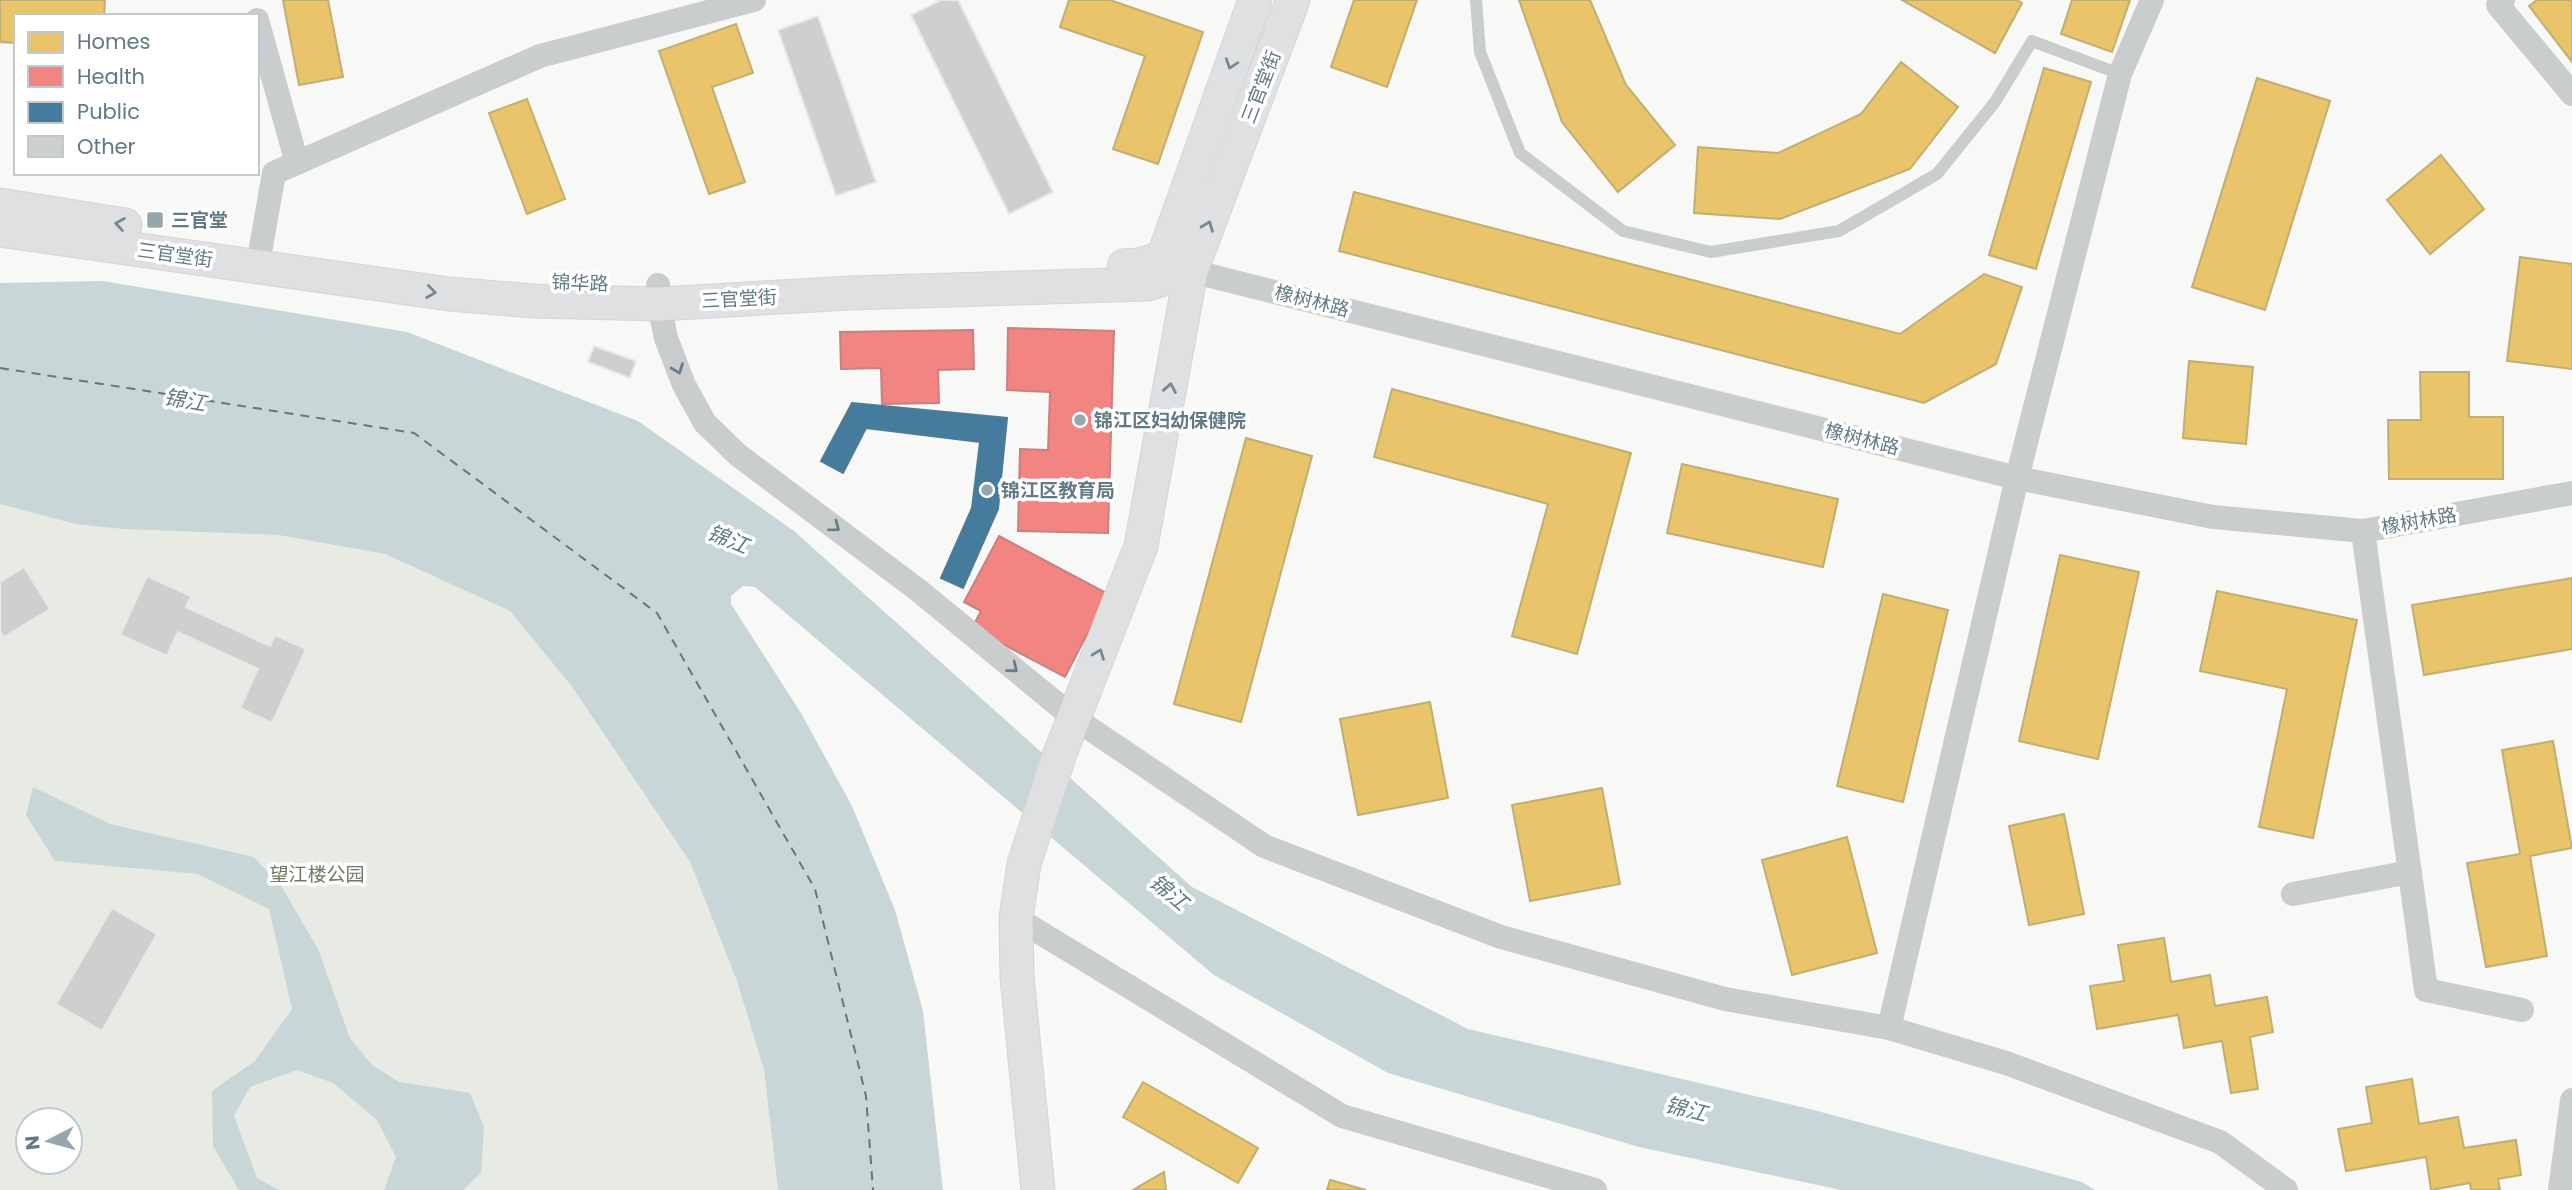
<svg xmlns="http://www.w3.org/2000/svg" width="2572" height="1190" viewBox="0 0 2572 1190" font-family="Poppins,'Noto Sans SC',sans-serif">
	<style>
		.green { fill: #e8eae4; fill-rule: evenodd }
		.water { fill: #c9d6d7 }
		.homes { fill: #e9c46a; stroke: #c0ae72; stroke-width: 2 }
		.health { fill: #f28482; stroke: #c78183; stroke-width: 2 }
		.public { fill: #457b9d; stroke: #4e7b96; stroke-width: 2 }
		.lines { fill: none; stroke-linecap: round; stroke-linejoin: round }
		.ferry { stroke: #5d7b7d; stroke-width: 2; stroke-dasharray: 9 7; stroke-linecap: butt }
		.building { fill: #ced0d0; stroke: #e8e8e6; stroke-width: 2 }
		.secondary-casing { stroke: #d4d5d5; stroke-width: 35 }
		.lane { stroke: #cacdcd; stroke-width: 12 }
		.street { stroke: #cacdcd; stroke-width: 24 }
		.secondary { stroke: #dfe0e1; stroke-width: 33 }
		.oneway { stroke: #758992 }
		.oneway2 { stroke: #677e88 }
		.poi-dot { fill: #96a6ac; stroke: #fff; stroke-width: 2.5 }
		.labels { text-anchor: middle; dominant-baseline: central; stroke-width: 7; stroke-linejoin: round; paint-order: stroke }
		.street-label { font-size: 19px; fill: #627a84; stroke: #fff }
		.poi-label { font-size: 19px; font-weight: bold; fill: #627a84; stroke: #fff; text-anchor: start }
		.park-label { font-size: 19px; fill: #6b7a61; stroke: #fff }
		.water-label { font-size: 21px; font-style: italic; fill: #5d7b7d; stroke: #fff }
	</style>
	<rect width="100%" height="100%" fill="#f8f8f7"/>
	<path class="green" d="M0,504L75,524L122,529L278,535L385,554L510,611L573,688L690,862L737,981L764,1070L778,1190H0ZM28,1120H70V1162H28Z"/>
	<g class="water">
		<polygon points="103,281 407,332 638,421 794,531 1192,887 1468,1029 1810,1109 2082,1182 2095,1190 1841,1190 1639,1147 1388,1073 1214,975 755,587 743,586 731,596 731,604 801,713 852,806 895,910 923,1011 943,1190 778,1190 764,1070 737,981 690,862 573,688 510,611 385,554 278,535 122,529 75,524 0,504 0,283"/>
		<polygon points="33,787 110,824 254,857 283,889 318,949 350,1038 372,1065 399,1082 470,1093 484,1127 481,1173 463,1190 384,1190 396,1157 377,1120 333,1083 297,1070 250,1087 234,1116 257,1178 279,1190 239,1190 213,1146 212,1091 255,1061 292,1009 269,909 198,874 55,861 26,815"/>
	</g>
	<g class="homes">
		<polygon points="0,0 105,0 104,16 16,16 16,43 0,42"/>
		<polygon points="283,0 328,0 343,77 299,85"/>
		<polygon points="1069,0 1110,0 1203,32 1158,164 1113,149 1145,56 1060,27"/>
		<polygon points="1354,0 1417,0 1387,87 1331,67"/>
		<polygon points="1519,0 1590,0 1626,85 1675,145 1618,192 1562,122"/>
		<polygon points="1902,0 2017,0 2022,3 1995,53"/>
		<polygon points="2072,0 2130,0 2112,52 2061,34"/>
		<polygon points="2537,0 2572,0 2572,62 2529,6"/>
		<polygon points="736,24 753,73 712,87 745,182 709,194 659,51"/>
		<polygon points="1901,62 1958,107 1910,169 1780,219 1694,213 1698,147 1778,153 1861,114"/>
		<polygon points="2044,68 2091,82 2036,269 1989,255"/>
		<polygon points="2257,78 2330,101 2265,310 2192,287"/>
		<polygon points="527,99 565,199 527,214 489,113"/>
		<polygon points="2441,155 2484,209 2430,254 2387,200"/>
		<polygon points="1354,192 1900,334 1984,274 2022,287 1996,364 1924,403 1339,251"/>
		<polygon points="2520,257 2572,264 2572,369 2507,361"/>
		<polygon points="2189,361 2253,367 2246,444 2183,438"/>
		<polygon points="2420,372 2469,372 2469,417 2503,417 2503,479 2389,479 2388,420 2421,420"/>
		<polygon points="1392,389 1631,453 1577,654 1512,636 1548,504 1374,457"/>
		<polygon points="1246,438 1312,456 1241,722 1174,704"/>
		<polygon points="1682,464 1838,499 1823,567 1667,533"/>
		<polygon points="2060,555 2139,572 2098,759 2019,741"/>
		<polygon points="2572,578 2572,649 2424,675 2412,605"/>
		<polygon points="2217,591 2357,620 2313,838 2259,827 2287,689 2200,671"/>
		<polygon points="1883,594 1948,610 1903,802 1837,786"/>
		<polygon points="1430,702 1448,798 1358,815 1340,719"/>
		<polygon points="2553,741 2572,848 2530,856 2547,956 2486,967 2467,863 2520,854 2502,750"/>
		<polygon points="1602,788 1620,884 1530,901 1512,805"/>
		<polygon points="2064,814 2084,914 2029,925 2009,826"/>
		<polygon points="1847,837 1877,953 1792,975 1762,860"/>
		<polygon points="2164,938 2171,982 2210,975 2215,1006 2267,997 2273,1032 2250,1037 2258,1089 2231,1093 2222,1041 2184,1048 2178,1015 2097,1029 2090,986 2124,981 2118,945"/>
		<polygon points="2412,1079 2419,1124 2458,1117 2464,1148 2516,1140 2521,1175 2498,1179 2500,1190 2471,1190 2470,1183 2431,1190 2426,1157 2346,1171 2338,1129 2372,1123 2366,1087"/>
		<polygon points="1143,1082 1258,1148 1238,1183 1123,1117"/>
		<polygon points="1164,1172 1166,1190 1133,1190"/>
		<polygon points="1330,1180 1366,1190 1327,1190"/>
	</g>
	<g class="health">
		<polygon points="1008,328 1114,331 1108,533 1018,531 1020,449 1048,450 1050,392 1007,390"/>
		<polygon points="973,330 974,369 938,370 939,403 882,404 881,368 841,369 840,332"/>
		<polygon points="999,536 1108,594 1065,677 972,628 981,611 964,602"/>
	</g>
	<polygon class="public" points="852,403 1007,418 998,509 963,588 941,578 972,508 980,442 866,428 843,473 821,461"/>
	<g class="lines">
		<polyline class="ferry" points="0,368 414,433 657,613 815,889 866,1096 873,1190"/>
	</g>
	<g class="building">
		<polygon points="941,0 958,0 1053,192 1009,214 911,15"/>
		<polygon points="818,16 876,182 836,196 778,30"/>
		<polygon points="594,346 636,361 630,378 588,362"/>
		<polygon points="24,567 50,609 4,637 0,632 0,582"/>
		<polygon points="147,576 191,596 186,607 270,646 275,635 306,649 272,723 240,708 258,669 178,632 167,656 120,635"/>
		<polygon points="112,908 157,934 102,1031 56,1004"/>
	</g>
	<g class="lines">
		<defs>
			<g id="secondary">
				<polyline points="0,205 125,225"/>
				<polyline points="0,230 449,294 534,301 659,304 850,293 1147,284 1191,271 1293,0"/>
				<polyline points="1124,266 1139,265 1163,258 1255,0"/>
				<polyline points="1038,1190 1017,977 1016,918 1024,864 1059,756 1141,546 1191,271"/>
			</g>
		</defs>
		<use href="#secondary" class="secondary-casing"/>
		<polyline class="lane" points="1476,0 1480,52 1520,153 1623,231 1711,252 1839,231 1937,174 1995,102 2032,41 2120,74"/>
		<g class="street">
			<polyline points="2503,0 2498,5 2572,94"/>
			<polyline points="257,20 297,163"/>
			<polyline points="261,247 274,173 540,56 754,0"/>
			<polyline points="1176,264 1191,271 2017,478 2213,517 2363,531 2572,493"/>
			<polyline points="658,285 659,304 666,338 684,385 705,423 738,455 918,590 1074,718 1264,846 1501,937 1725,999 1889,1028 2006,1063 2220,1142 2286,1190"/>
			<polyline points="2363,531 2426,990 2522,1010"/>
			<polyline points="2293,894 2410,872"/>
			<polyline points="1016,918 1342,1116 1595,1190"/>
			<polyline points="1889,1028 2017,478 2120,74 2152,0"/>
			<polyline points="2560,1190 2572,1100"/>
		</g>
		<use href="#secondary" class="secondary"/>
	</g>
	<defs><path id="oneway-chevron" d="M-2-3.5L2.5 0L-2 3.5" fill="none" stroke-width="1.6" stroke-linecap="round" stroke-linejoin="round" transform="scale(1.75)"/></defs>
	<g class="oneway">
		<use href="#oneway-chevron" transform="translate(1231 64) rotate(109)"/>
		<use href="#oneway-chevron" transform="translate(120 224) rotate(-171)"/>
		<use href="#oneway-chevron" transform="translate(1208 226) rotate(-69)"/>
		<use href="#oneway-chevron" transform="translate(431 292) rotate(8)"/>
		<use href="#oneway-chevron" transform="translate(1170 388) rotate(-80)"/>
		<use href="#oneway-chevron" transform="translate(1099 654) rotate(-69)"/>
	</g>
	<g class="oneway2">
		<use href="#oneway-chevron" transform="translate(678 369) rotate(69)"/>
		<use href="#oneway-chevron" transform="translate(835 527) rotate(37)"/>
		<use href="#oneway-chevron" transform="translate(1013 668) rotate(39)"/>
	</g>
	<g class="poi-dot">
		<rect x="146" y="211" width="18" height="18" rx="3.5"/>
		<circle cx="1080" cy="420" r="7"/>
		<circle cx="987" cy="490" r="7"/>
	</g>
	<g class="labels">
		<g class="street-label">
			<text transform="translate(1261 87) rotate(-69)">三官堂街</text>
			<text transform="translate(175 255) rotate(8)">三官堂街</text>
			<text transform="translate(580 283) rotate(2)">锦华路</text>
			<text transform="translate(739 299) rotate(-3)">三官堂街</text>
			<text transform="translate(1312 301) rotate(14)">橡树林路</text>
			<text transform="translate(1862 439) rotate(14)">橡树林路</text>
			<text transform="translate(2419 521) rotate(-10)">橡树林路</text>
		</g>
		<g class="poi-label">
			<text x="171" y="220">三官堂</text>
			<text x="1094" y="420">锦江区妇幼保健院</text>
			<text x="1001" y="490">锦江区教育局</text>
		</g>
		<g class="park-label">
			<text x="317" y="874">望江楼公园</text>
		</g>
		<g class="water-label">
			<text transform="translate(185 400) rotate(10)">锦江</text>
			<text transform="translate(728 539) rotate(22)">锦江</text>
			<text transform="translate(1169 892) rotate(40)">锦江</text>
			<text transform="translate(1686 1109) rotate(14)">锦江</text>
		</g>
	</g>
	<rect x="14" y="14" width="245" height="161" fill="#ffffff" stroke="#c0cace" stroke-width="2"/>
	<rect x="28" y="32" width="35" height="21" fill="#e9c46a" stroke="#c0cace" stroke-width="2"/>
	<text x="77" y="49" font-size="21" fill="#627a84">Homes</text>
	<rect x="28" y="66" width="35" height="21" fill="#f28482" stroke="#c0cace" stroke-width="2"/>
	<text x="77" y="84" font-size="21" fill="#627a84">Health</text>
	<rect x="28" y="102" width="35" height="21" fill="#457b9d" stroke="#c0cace" stroke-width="2"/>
	<text x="77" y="119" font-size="21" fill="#627a84">Public</text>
	<rect x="28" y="136" width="35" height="21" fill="#ced0d0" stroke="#c0cace" stroke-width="2"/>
	<text x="77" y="154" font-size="21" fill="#627a84">Other</text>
	<g transform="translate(49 1141) rotate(264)"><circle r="33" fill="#ffffff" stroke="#c0cace" stroke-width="2"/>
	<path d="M0-5L12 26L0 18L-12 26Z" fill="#96a6ac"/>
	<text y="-10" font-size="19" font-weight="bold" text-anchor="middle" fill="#627a84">N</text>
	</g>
</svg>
